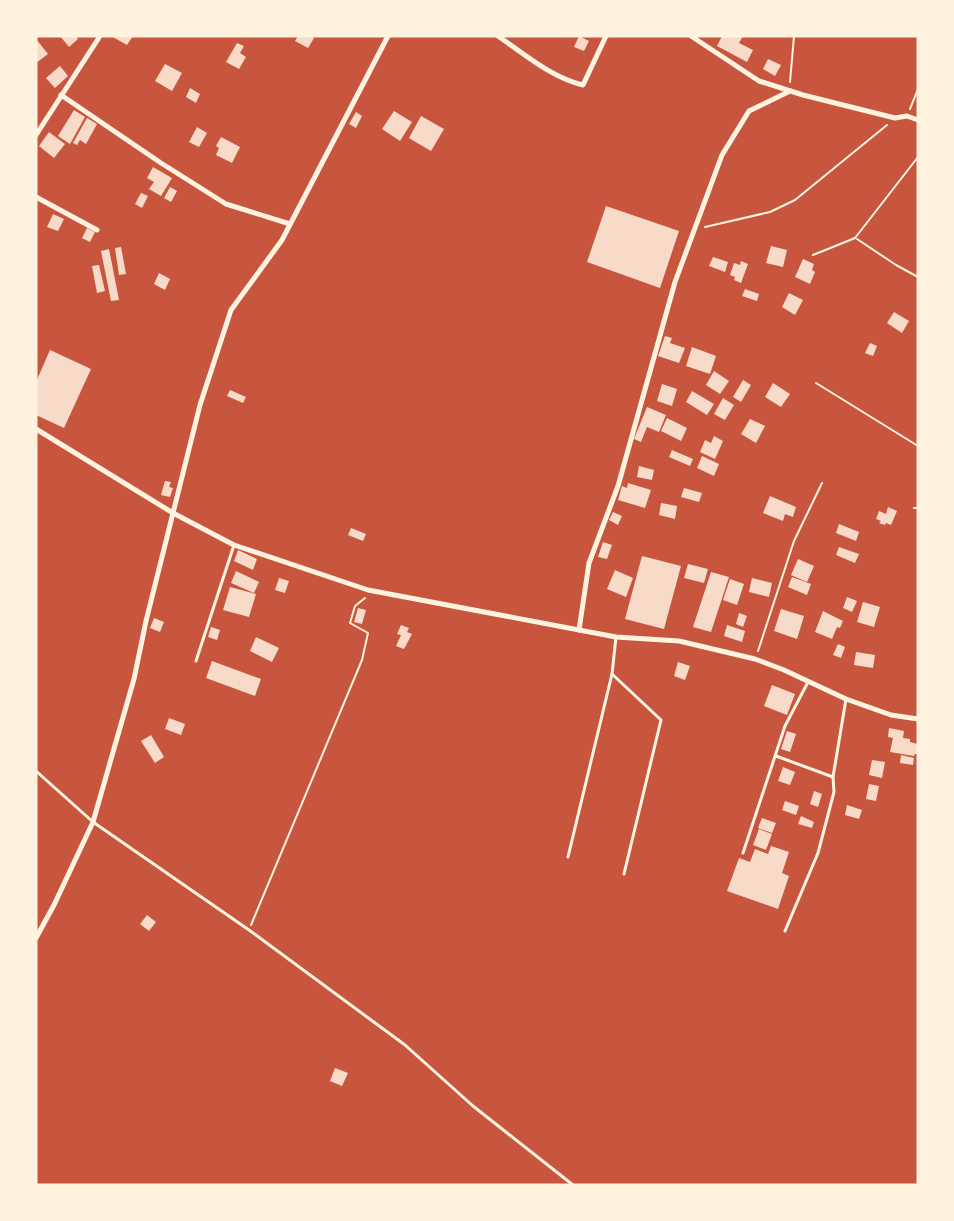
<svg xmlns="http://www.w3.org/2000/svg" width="954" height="1221" viewBox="0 0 954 1221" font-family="Barlow,sans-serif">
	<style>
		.building { fill: #f7dbc8 }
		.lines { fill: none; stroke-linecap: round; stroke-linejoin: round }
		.path { stroke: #fff3e0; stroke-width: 2 }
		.service { stroke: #fff3e0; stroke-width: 3 }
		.minor { stroke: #fff3e0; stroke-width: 5 }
	</style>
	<rect width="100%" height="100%" fill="#c8553d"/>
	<g class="building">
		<polygon points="60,36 76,36 78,39 69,47"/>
		<polygon points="111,36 133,36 127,45"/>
		<polygon points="298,36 310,36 314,38 308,48 295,41"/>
		<polygon points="579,36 589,41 584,51 574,47"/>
		<polygon points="722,36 743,36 739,43 753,50 747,62 717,46"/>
		<polygon points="36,39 48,54 36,63"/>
		<polygon points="237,43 244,46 240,53 246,57 239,69 226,62"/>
		<polygon points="768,59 781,65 775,76 763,69"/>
		<polygon points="165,64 182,73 172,91 155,81"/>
		<polygon points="60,66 68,76 55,88 46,78"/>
		<polygon points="190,88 200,94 196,103 186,97"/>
		<polygon points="74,110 85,117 70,144 58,136"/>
		<polygon points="394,111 412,122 400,141 382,129"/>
		<polygon points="356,112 362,116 356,128 349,124"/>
		<polygon points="421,116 444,129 431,151 409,138"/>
		<polygon points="87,118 97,124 86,144 80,140 77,145 73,143"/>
		<polygon points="197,127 207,133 199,147 189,142"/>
		<polygon points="49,132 65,144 54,158 39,146"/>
		<polygon points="221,137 240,147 232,163 216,155 219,148 216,146"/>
		<polygon points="153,167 172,178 161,196 149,189 154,182 147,178"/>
		<polygon points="170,187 177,191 171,202 164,198"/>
		<polygon points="141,193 148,196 142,208 135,204"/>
		<polygon points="606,206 679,231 660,288 587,262"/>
		<polygon points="53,214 64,219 58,231 47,227"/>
		<polygon points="87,228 95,232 90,242 82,238"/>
		<polygon points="771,246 787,250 783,267 766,263"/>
		<polygon points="121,247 126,274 119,275 115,248"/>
		<polygon points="109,249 119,300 111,301 101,251"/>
		<polygon points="713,257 728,262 725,272 709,266"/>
		<polygon points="803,259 814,264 812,270 815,272 810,284 795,277"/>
		<polygon points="741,261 748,264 741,283 734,280 735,277 730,275 734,263 740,265"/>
		<polygon points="99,265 105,291 97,293 92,266"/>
		<polygon points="159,273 170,279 165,290 154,284"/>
		<polygon points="745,289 759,294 757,301 742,296"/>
		<polygon points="789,293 803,300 795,315 782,307"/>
		<polygon points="894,312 909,321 902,333 887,323"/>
		<polygon points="665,336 672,338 670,343 685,348 679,363 658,356"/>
		<polygon points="870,343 877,346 873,356 865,353"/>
		<polygon points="692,347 716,356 710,374 686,366"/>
		<polygon points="50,350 91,369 64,428 36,415 36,382"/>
		<polygon points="714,371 729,381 720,394 706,385"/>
		<polygon points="743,380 751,385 741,402 733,397"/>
		<polygon points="773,383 790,394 781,407 765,397"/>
		<polygon points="662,384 677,389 672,406 657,401"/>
		<polygon points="230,390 246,397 243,403 227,396"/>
		<polygon points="692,391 714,404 707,415 686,402"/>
		<polygon points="723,398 734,405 725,420 714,414"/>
		<polygon points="647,407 666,415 659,432 647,427 641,442 634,439"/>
		<polygon points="667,418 687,428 681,441 661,431"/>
		<polygon points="750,419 765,426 756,443 741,434"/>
		<polygon points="714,436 723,441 715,459 700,452 705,440 711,443"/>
		<polygon points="672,450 693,459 690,466 669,457"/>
		<polygon points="702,456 719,464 714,476 697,468"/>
		<polygon points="639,466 654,470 652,480 637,477"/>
		<polygon points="165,481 171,482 169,487 173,488 170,497 161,495"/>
		<polygon points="628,483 651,490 645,508 618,500 622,486 627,488"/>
		<polygon points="684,488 702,493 699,502 681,497"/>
		<polygon points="770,496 796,507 793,517 785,514 783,521 763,513"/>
		<polygon points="661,503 677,506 675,519 659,515"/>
		<polygon points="888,507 897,511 891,525 886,523 885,525 879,523 881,521 876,519 879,511 886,514"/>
		<polygon points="613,512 622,516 618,525 609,520"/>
		<polygon points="839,524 859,532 856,541 836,533"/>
		<polygon points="351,528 366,534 363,541 348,535"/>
		<polygon points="603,542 612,545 607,559 598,557"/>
		<polygon points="839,547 859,554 855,563 836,555"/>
		<polygon points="238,550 257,559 253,570 234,561"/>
		<polygon points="642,556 681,566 664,629 625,619"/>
		<polygon points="798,559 814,566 807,582 791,575"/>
		<polygon points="688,564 708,569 704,583 684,578"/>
		<polygon points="615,570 633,578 626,597 607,589"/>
		<polygon points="236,571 259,582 254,593 231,583"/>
		<polygon points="711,572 729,577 711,632 693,627"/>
		<polygon points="792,577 811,584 807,595 788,587"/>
		<polygon points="279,578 289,581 285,593 275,590"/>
		<polygon points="752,578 772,583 769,597 749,592"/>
		<polygon points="730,579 744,584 737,605 723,600"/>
		<polygon points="230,587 256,594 249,617 223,610"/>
		<polygon points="847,597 857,601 852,612 843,608"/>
		<polygon points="863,602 880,607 874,627 857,622"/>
		<polygon points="358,608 366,610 362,624 354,622"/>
		<polygon points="781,609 804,616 797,639 774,631"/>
		<polygon points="823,611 843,621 840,628 837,627 832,639 815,632"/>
		<polygon points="739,613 747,616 743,627 736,624"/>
		<polygon points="154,618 164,622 160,632 150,628"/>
		<polygon points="401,625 409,628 407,632 412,634 404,649 396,646 401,635 397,634"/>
		<polygon points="727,625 745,631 742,642 724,636"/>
		<polygon points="211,627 220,630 217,640 208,637"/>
		<polygon points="256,637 279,648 272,662 250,651"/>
		<polygon points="838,644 845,647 841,658 833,655"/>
		<polygon points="856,652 875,655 873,668 854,665"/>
		<polygon points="212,661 261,679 255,696 206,678"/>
		<polygon points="678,662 690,666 685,680 674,676"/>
		<polygon points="772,685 795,694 787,715 764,706"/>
		<polygon points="169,718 185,724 181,735 165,729"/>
		<polygon points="889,728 904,731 903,738 910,739 910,742 918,744 918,754 915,754 914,756 890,752 893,738 888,737"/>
		<polygon points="787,731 796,734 790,752 781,749"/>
		<polygon points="151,735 164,757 155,763 141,741"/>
		<polygon points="901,755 914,758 913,765 900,763"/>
		<polygon points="872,760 885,762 882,778 869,775"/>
		<polygon points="783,767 795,772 790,785 778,781"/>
		<polygon points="869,784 879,786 876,801 866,799"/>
		<polygon points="814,791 822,794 818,807 810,804"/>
		<polygon points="785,801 799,806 796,815 782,810"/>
		<polygon points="847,805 862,810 859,819 845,815"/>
		<polygon points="801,816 814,822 812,828 798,824"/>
		<polygon points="762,818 776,823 772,833 758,828"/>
		<polygon points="759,829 772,834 766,850 753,845"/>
		<polygon points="771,846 789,852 782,873 789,876 778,909 727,891 739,858 750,862 755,849 768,854"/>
		<polygon points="147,915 156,922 149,931 140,924"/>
		<polygon points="335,1068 348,1073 342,1086 330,1081"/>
	</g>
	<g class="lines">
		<g class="path">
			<polyline points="790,82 794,36"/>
			<polyline points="910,109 918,89"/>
			<polyline points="705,227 770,212 795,200 887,125"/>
			<polyline points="857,239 896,265 918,277"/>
			<polyline points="813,255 855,238 918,157"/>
			<polyline points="816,383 918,446"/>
			<polyline points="914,508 918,508"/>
			<polyline points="758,651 794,541 822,483"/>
			<polyline points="251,925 362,660 368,633 350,623 355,606 365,598"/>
		</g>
		<g class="service">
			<polyline points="196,661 234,545"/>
			<polyline points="612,674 661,720 624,874"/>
			<polyline points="776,756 833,777"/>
			<polyline points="36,771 93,822 249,930 405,1045 473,1106 573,1185"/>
			<polyline points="743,853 785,726 808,682"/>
			<polyline points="568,857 612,674 616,637"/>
			<polyline points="785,931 818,853 834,792 833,777 846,699"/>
		</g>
		<g class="minor">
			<path d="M498,36C524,54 552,78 583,85L606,36"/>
			<polyline points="691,36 759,81 803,95 895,118 907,116 918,120"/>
			<polyline points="61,95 161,163 226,204 290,224"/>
			<polyline points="36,135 100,36"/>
			<polyline points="36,197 97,230"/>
			<polyline points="36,429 173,513 234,545 368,590 616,637 679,641 755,659 784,670 846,699 891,715 918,719"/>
			<polyline points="579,630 589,563 618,486 675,282 722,155 749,111 790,91"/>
			<polyline points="36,938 54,905 93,822 134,679 146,621 200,405 231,310 282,240 388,36"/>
		</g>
	</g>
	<rect width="954" height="1221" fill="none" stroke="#fff3e0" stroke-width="75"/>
</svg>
